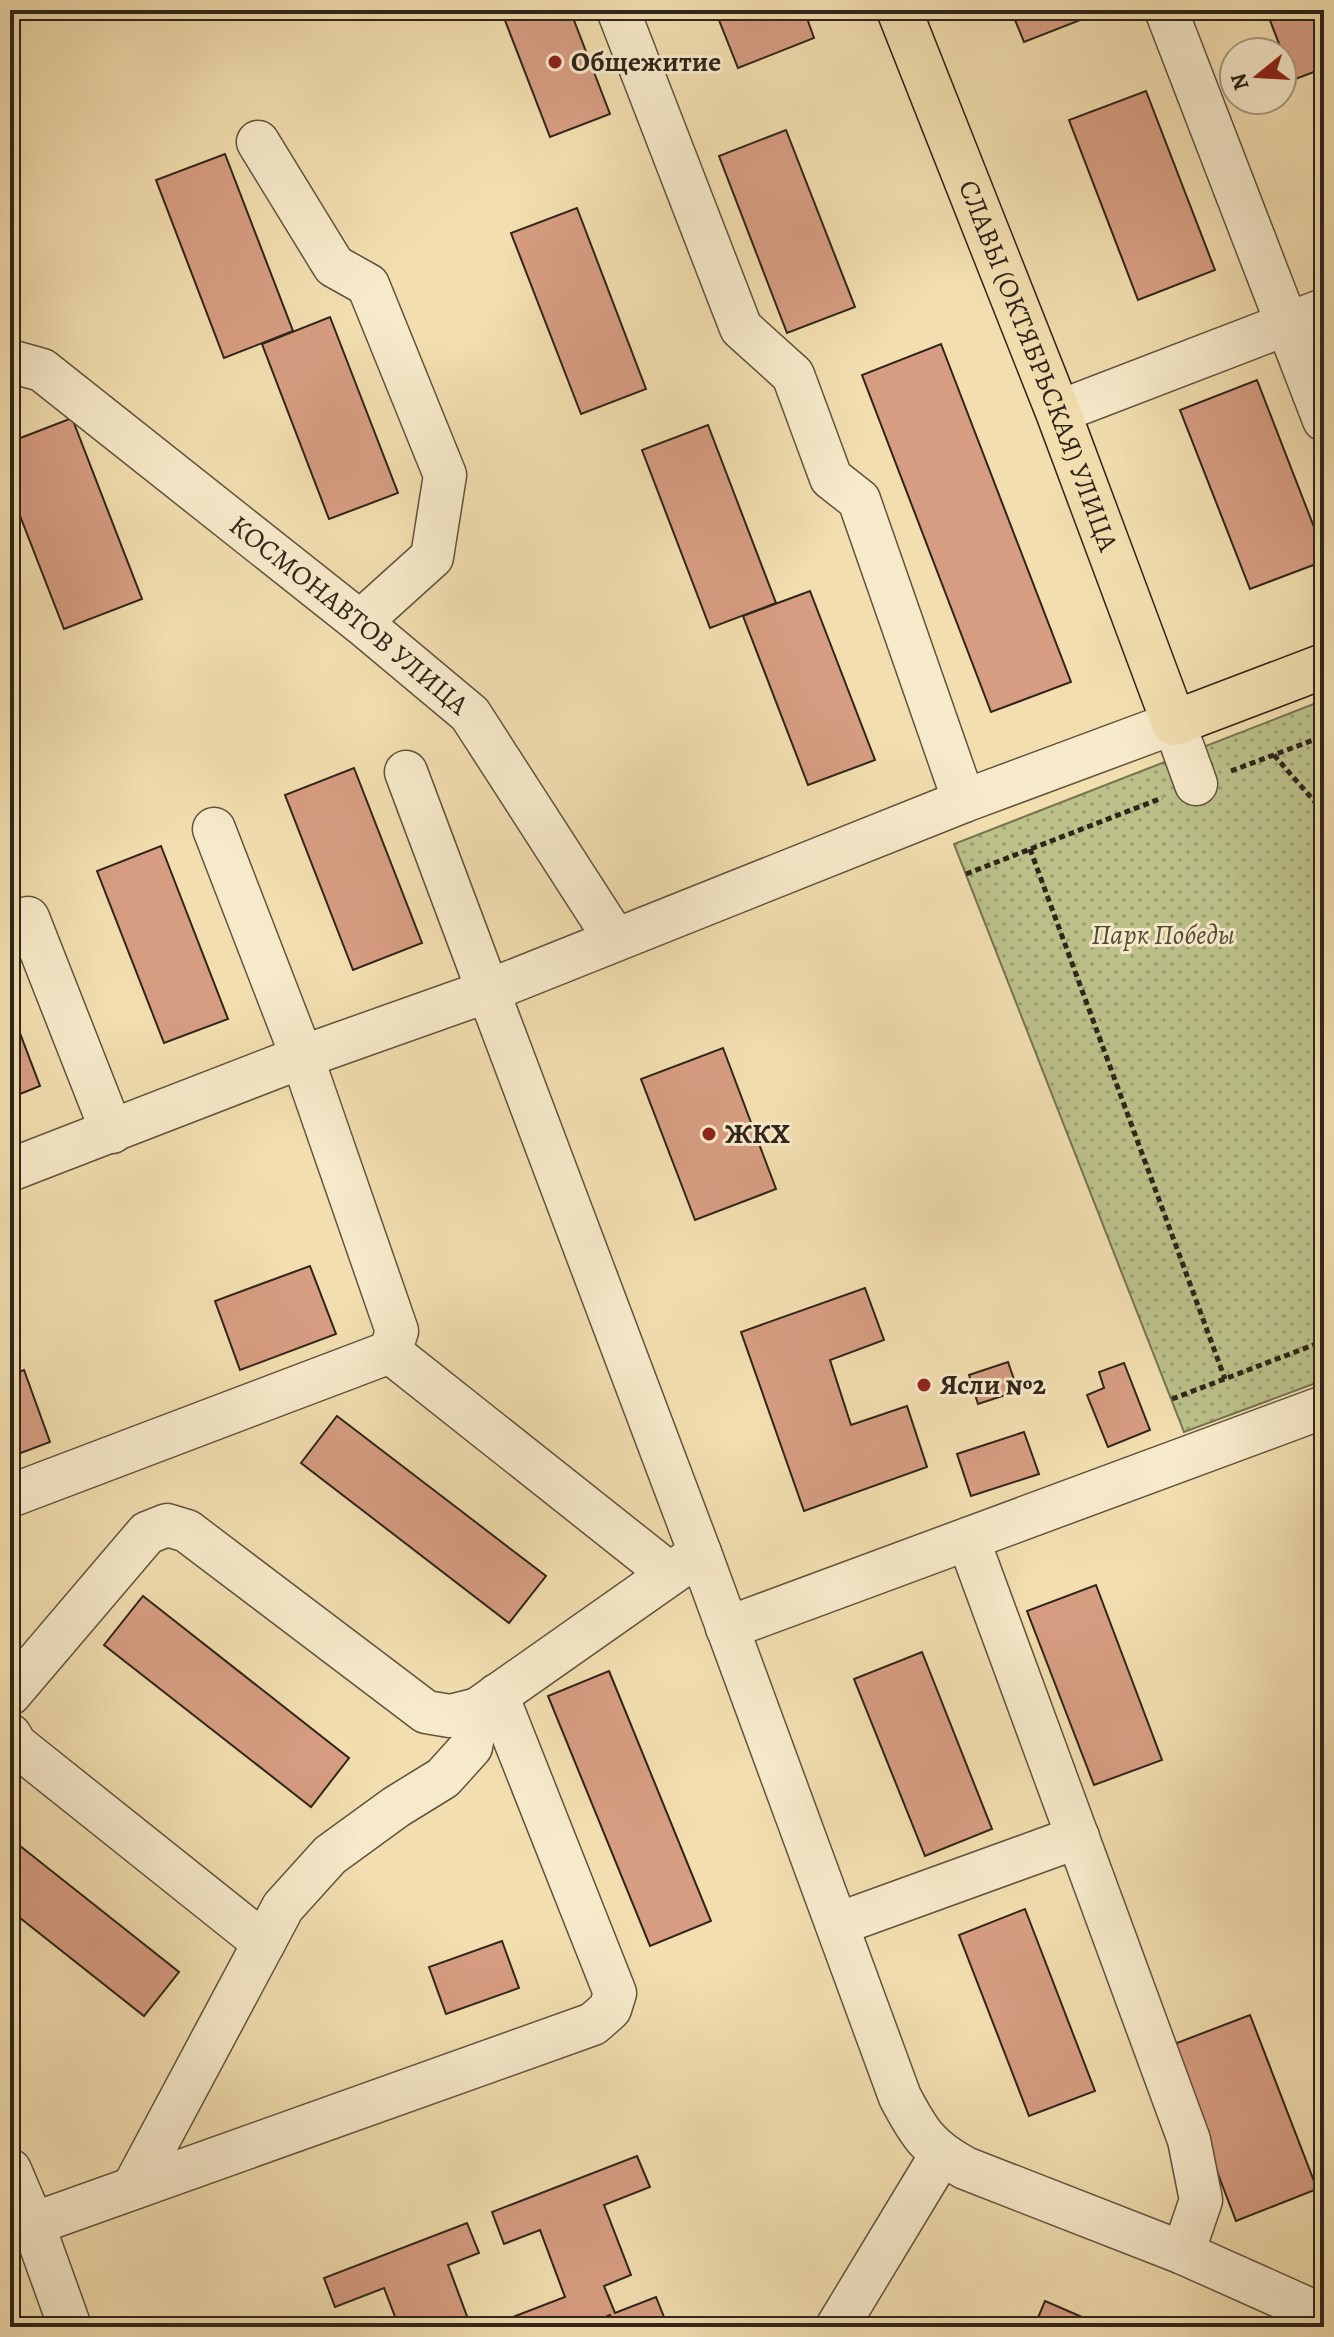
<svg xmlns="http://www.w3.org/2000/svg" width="1334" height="2337" viewBox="0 0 1334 2337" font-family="Alegreya,serif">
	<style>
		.park { fill: url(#park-dots); stroke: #767352; stroke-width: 2 }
		.building { fill: #d79d82; stroke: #2f251a; stroke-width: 2 }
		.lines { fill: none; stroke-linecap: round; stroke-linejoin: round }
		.minor-casing { stroke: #60533f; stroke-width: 45 }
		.major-casing { stroke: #2f251a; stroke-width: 47 }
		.path { stroke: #2f251a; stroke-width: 5; stroke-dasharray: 6 4; stroke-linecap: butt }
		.minor { stroke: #f7eacb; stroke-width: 42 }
		.major { stroke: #f2deaf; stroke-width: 44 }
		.poi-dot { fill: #8f2418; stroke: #f7eacb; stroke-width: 3 }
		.labels { text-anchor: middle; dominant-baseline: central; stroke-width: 6; stroke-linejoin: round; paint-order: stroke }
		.poi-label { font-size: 28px; font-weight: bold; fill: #2f251a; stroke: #f7eacb; text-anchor: start }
		.street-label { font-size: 28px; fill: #2f251a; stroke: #f7eacb }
		.park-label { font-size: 28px; font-style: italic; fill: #524c36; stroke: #f7eacb }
	</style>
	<defs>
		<pattern id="park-dots" width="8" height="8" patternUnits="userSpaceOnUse" patternTransform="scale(2)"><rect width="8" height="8" fill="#bcc18a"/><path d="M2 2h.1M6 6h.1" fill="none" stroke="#999d70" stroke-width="1.8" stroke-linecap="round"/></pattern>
	</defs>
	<rect width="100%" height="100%" fill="#f2deaf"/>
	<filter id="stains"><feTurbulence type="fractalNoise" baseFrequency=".0025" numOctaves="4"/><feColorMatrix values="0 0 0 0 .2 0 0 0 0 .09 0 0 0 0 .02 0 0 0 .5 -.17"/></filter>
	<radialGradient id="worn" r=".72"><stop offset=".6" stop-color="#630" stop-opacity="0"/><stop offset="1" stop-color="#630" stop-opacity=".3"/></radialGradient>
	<polygon class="park" points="1324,700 1324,1380 1184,1432 954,844"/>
	<g class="building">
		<polygon points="501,10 570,10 610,114 550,137"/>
		<polygon points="715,10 804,10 814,38 738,68"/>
		<polygon points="1011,10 1100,10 1101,12 1024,42"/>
		<polygon points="1266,10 1324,10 1324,68 1293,80"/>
		<polygon points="1146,91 1215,270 1138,300 1069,120"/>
		<polygon points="786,130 855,307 787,333 719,156"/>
		<polygon points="225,154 293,331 224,358 156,180"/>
		<polygon points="577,208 646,389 581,414 511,233"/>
		<polygon points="330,317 398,493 329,519 262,344"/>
		<polygon points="941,344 1071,682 991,712 862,375"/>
		<polygon points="1257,380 1324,553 1324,561 1250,589 1180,410"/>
		<polygon points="72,418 142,599 64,629 10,490 10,442"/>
		<polygon points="708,425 776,603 710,628 642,450"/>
		<polygon points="810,591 875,760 808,785 743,616"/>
		<polygon points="354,768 422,943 353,970 285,795"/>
		<polygon points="161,846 228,1019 164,1043 97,871"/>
		<polygon points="10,1007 40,1086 10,1098"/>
		<polygon points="723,1048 776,1189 695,1220 641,1079"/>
		<polygon points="310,1266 336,1334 240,1370 215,1301"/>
		<polygon points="865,1288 884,1340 830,1360 851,1425 907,1406 927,1467 804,1511 741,1332"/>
		<polygon points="1008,1362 1018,1391 978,1404 969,1375"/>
		<polygon points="1124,1363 1150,1430 1108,1447 1087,1395 1104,1388 1099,1372"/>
		<polygon points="24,1370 50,1442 10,1457 10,1375"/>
		<polygon points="337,1416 546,1576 509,1623 301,1463"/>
		<polygon points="1024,1432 1039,1474 971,1496 957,1454"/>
		<polygon points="1324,1494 1324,1522 1314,1498"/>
		<polygon points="1096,1585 1162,1760 1094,1785 1027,1611"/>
		<polygon points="143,1596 349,1758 311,1807 104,1645"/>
		<polygon points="922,1652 992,1829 925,1856 854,1679"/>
		<polygon points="609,1671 711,1921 650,1946 548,1696"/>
		<polygon points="10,1838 179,1972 144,2016 10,1910"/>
		<polygon points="1025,1909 1095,2091 1029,2116 959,1935"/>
		<polygon points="502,1941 519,1988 446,2014 429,1967"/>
		<polygon points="1250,2015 1317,2189 1236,2221 1169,2046"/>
		<polygon points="637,2156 650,2187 604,2205 631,2275 604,2286 615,2313 656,2297 668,2327 614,2327 610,2315 579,2327 487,2327 565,2297 540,2230 504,2244 492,2212"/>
		<polygon points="467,2223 479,2253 448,2265 471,2327 399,2327 384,2288 335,2307 324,2278"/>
		<polygon points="1045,2301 1105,2327 1034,2327"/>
	</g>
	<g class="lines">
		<defs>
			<g id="minor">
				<polyline points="618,10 741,328 793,375 831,478 859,500 964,801"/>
				<polyline points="258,142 334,266 368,285 445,475 432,557 360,622"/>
				<polyline points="1324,310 1287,324 1324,420"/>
				<path id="s1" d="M10,361L42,370L360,622L470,714L615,939"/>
				<polyline points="1058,412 1287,324 1166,10"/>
				<polyline points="406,772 488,991 964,801 1174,723 1196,784"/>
				<polyline points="28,918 112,1132"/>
				<path d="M10,1170L302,1057L488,991L700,1553L900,2097C919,2133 928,2148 965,2168L1183,2253L1324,2316"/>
				<polyline points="390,1352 670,1574"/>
				<polyline points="10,1496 390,1352 397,1331 302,1057 214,829"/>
				<polyline points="968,1539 1189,2140 1201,2200 1183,2253"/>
				<polyline points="727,1628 1324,1407"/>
				<polyline points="10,1694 147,1533 167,1525 187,1531 426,1712 450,1716 478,1709 700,1553"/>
				<polyline points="10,1735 16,1745 264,1943"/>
				<polyline points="838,1924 1078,1837"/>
				<polyline points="10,2170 33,2224 70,2327"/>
				<polyline points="133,2188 283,1907 330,1855 396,1807 443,1778 471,1747 478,1709"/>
				<polyline points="33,2224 593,2024 610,2009 615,1993 497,1695"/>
				<polyline points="837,2327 941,2155"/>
			</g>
			<g id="major">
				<path id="s2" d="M899,10L1058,412L1174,723L1324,666"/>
			</g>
		</defs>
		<use href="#minor" class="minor-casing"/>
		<use href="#major" class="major-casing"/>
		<g class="path">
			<polyline points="1274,755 1315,802 1324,807"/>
			<polyline points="1231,771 1324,736"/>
			<polyline points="1030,849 1225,1379"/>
			<polyline points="966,874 1162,798"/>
			<polyline points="1172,1399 1324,1341"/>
		</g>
		<use href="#minor" class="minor"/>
		<use href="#major" class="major"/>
	</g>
	<g class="poi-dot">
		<circle cx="555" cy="62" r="8"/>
		<circle cx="709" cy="1134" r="8"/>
		<circle cx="924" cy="1385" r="8"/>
	</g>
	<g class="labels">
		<g class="poi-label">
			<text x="571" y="62">Общежитие</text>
			<text x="725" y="1134">ЖКХ</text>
			<text x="940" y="1385">Ясли №2</text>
		</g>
		<g class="street-label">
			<text stroke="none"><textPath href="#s2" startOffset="382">СЛАВЫ (ОКТЯБРЬСКАЯ) УЛИЦА</textPath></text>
			<text stroke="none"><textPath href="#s1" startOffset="426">КОСМОНАВТОВ УЛИЦА</textPath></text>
		</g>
		<g class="park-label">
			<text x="1163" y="935">Парк Победы</text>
		</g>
	</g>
	<rect width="1334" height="2337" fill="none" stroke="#f2deaf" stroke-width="40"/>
	<rect x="12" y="12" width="1310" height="2313" fill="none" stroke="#2f251a" stroke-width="4"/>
	<rect x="20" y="20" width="1294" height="2297" fill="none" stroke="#2f251a" stroke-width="2"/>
	<g transform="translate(1258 76) rotate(252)"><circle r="38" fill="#f7eacb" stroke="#a79b84" stroke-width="2"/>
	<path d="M0-6L14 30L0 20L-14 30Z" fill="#8f2418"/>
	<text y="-12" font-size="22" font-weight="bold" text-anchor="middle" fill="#2f251a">N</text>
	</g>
	<rect width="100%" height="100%" filter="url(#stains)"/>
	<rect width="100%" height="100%" fill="url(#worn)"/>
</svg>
